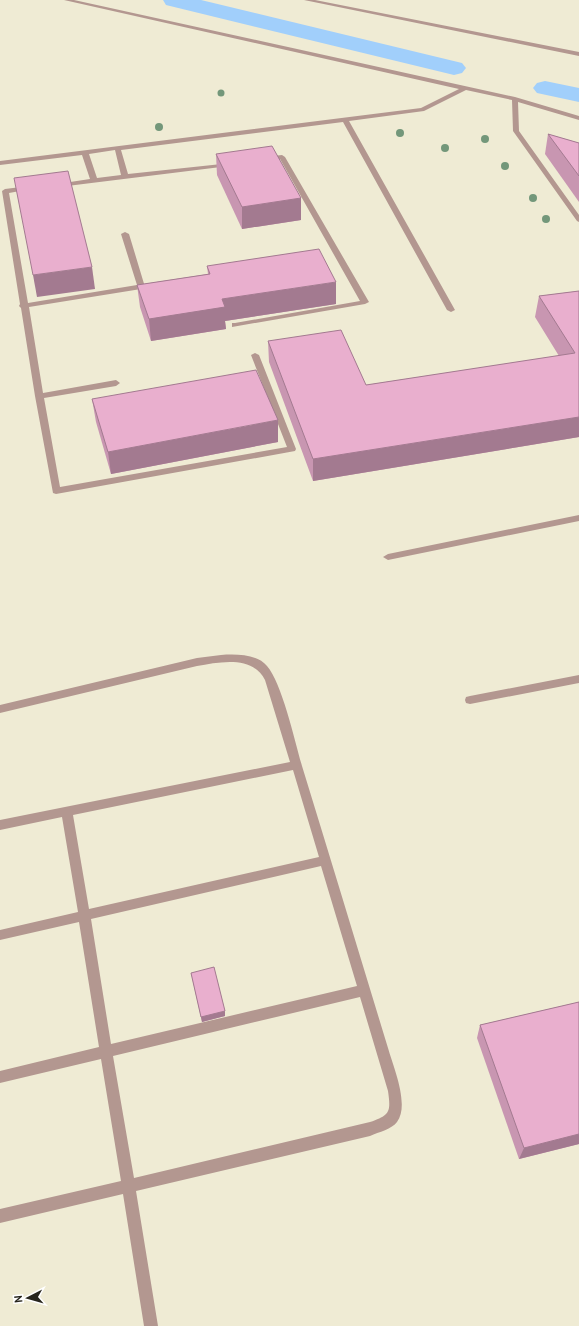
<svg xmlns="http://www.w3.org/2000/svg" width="579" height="1326" viewBox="0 0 579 1326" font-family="'PT Sans',sans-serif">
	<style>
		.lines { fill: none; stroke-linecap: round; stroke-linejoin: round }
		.canal { fill: #a1cffb; fill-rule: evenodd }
		.minor { fill: #b39790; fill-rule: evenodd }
		.tree { fill: #73977a }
		.wall { fill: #c896b1 }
		.shaded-wall { fill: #a37a90 }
		.building { fill: #e9afce; stroke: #a37a90 }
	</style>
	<rect width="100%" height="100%" fill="#efebd4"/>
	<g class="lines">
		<g class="canal">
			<polygon points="163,0 201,0 462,63 466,68 462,73 454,75 166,5"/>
			<polygon points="545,81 579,88 579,102 537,93 533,88 537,83"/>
		</g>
		<g class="minor">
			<path d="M64,0H74L515,97L579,116V120L518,102L519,131L579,215V222L577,221L513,131L512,100L466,90L424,111L349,121L455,310L451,312L447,310L343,122L121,150L128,174L231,163L232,164L229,166L59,187L56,185L57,184L90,179L82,155L0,165V161L421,108L459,89ZM115,150L121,175L97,178L89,154Z"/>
			<polygon points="304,0 315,0 579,52 579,56"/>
			<polygon points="282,155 285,157 369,302 365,304 232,327 232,323 235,323 360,301 280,159 265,161 262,159 265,157"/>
			<polygon points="29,186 32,188 31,189 9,193 28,303 137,285 121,234 125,232 129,234 145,287 141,289 29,307 43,393 116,380 120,383 116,386 44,398 60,487 287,447 251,355 255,353 259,355 296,449 295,451 56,494 53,493 35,396 21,308 19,306 20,304 2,191 5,189"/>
			<polygon points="579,515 579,521 388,560 383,557 388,554"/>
			<path d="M221,655C236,654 257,654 267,666C282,683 295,742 302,766C331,860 359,953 388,1048C393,1066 410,1105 397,1122C392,1129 379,1132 370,1136L136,1191L158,1326H144L123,1194L0,1223V1209L121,1181L101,1059L0,1083V1071L99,1047L79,922L0,940V930L78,912L62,817L0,830V820L290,762L265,680C252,655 220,662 197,666L0,713V705L197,658ZM293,770L319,857L89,909L73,815ZM321,866L357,986L111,1044L91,919ZM360,997L388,1091C391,1112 390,1115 370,1122L134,1178L113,1056Z"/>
			<polygon points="579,675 579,683 470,704 466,703 465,700 466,697 470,696"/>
		</g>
	</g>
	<g class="tree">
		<circle cx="221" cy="93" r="3.5"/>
		<circle cx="159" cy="127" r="4"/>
		<circle cx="400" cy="133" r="4"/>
		<circle cx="485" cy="139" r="4"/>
		<circle cx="445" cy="148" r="4"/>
		<circle cx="505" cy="166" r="4"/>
		<circle cx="533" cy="198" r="4"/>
		<circle cx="546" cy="219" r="4"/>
	</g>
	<g class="wall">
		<polygon points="548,134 579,143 579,202 545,154"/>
		<polygon points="216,154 301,198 301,220 242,229 217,175"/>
		<polygon points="207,266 336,304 225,321 226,329 151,341 140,307 137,285 208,274"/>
		<polygon points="579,291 579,437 313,481 269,362 268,341 366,385 559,356 535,317 539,296"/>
		<polygon points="92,399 278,442 111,474 96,422"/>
		<polygon points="191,973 225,1016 202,1022"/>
		<polygon points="579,1002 579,1144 519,1159 477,1038 480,1025"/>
	</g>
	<g class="shaded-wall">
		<polygon points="301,198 301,220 242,229 242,207"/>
		<polygon points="92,267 95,289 37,297 33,275"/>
		<polygon points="336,282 336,304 225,321 226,329 151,341 149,319 222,299"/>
		<polygon points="579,417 579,437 313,481 313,459"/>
		<polygon points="278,420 278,442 111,474 108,452"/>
		<polygon points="225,1011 225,1016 202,1022 201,1017"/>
		<polygon points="579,1134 579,1144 519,1159 524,1148"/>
	</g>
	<g class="building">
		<polygon points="548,134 579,143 579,176"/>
		<polygon points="272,146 301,198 242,207 216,154"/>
		<polygon points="68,171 92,267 33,275 14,178"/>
		<polygon points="319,249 336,282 222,299 225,307 149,319 137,285 210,274 207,266"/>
		<polygon points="579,291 579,417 313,459 268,341 341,330 366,385 575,353 539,296"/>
		<polygon points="256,370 278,420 108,452 92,399"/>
		<polygon points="214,967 225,1011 201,1017 191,973"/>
		<polygon points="579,1002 579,1134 524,1148 480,1025"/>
	</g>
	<g transform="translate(28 1298) rotate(264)" stroke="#ffffff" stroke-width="3" paint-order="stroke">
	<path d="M0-3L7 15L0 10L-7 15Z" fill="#27251d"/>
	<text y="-6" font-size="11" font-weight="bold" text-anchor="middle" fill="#27251d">N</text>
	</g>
</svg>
